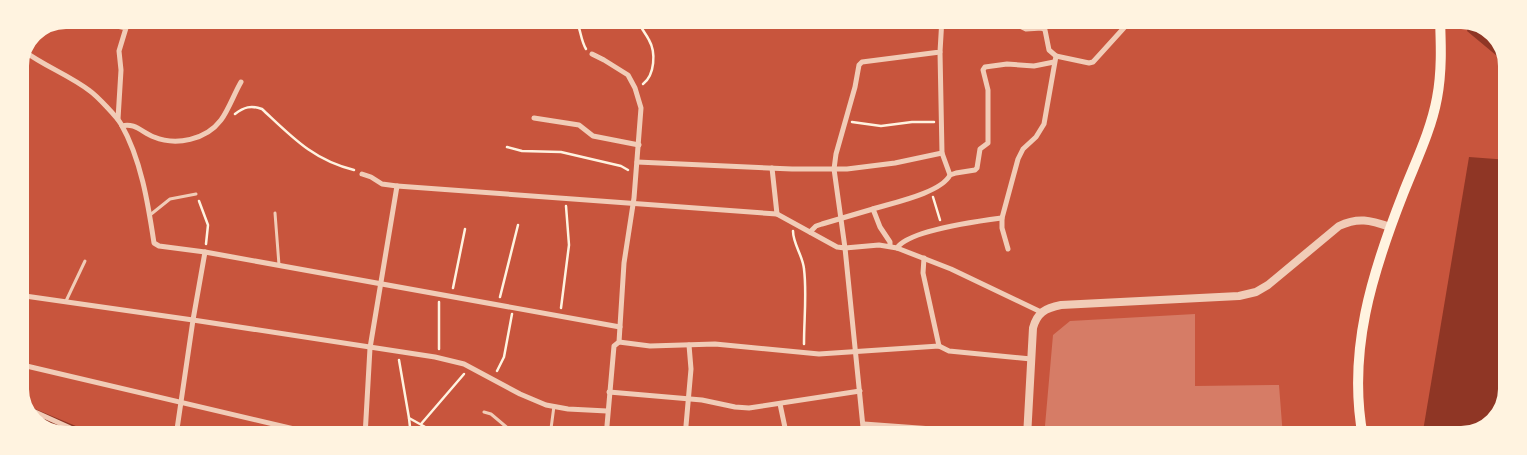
<svg xmlns="http://www.w3.org/2000/svg" width="1527" height="455" viewBox="0 0 1527 455" font-family="Poppins,sans-serif">
	<style>
		.water { fill: #8f3625 }
		.lines { fill: none; stroke-linecap: round; stroke-linejoin: round }
		.river { stroke: #8f3625; stroke-width: 22 }
		.building { fill: #d67c66 }
		.path { stroke: #fff3e0; stroke-width: 2.5 }
		.service { stroke: #f1ccb7; stroke-width: 3 }
		.minor { stroke: #f1ccb7; stroke-width: 5 }
		.tertiary { stroke: #f1ccb7; stroke-width: 8 }
		.trunk { stroke: #fff3e0; stroke-width: 10 }
		.rim { fill: none; stroke: #fff3e0; stroke-width: 6 }
	</style>
	<rect width="100%" height="100%" fill="#c8553d"/>
	<g class="water">
		<polygon points="1465,19 1473,19 1498,34 1509,66 1467,31 1469,23"/>
		<polygon points="1469,157 1509,160 1508,401 1491,427 1461,437 1426,437 1423,431"/>
	</g>
	<g class="lines">
		<polyline class="river" points="28,418 71,436"/>
	</g>
	<polygon class="building" points="1195,314 1195,386 1279,385 1283,437 1044,437 1053,335 1070,321"/>
	<g class="lines">
		<g class="path">
			<path d="M575,18C581,28 580,39 586,49"/>
			<path d="M638,18C639,27 645,32 649,40C656,52 655,75 643,84"/>
			<path d="M235,114C244,107 251,105 262,109C292,137 313,160 354,170"/>
			<polyline points="852,122 881,126 912,122 934,122"/>
			<polyline points="507,147 522,151 561,152 621,166 628,170"/>
			<polyline points="933,197 940,220"/>
			<polyline points="199,201 208,225 206,244"/>
			<path d="M793,231C793,244 803,256 804,269C807,293 804,319 804,344"/>
			<polyline points="453,288 465,229"/>
			<polyline points="500,297 518,225"/>
			<polyline points="561,308 569,245 566,206"/>
			<polyline points="439,349 439,302"/>
			<polyline points="399,360 409,418 427,428 428,435 430,436"/>
			<polyline points="497,371 504,357 512,314"/>
			<polyline points="409,418 411,436"/>
			<polyline points="421,424 464,374"/>
		</g>
		<g class="service">
			<polyline points="275,213 279,265"/>
			<polyline points="150,215 170,199 196,194"/>
			<polyline points="66,301 85,261"/>
			<polyline points="484,412 491,414 517,436"/>
			<polyline points="550,436 554,406"/>
		</g>
		<g class="minor">
			<polyline points="102,18 108,24 126,28 119,51 121,70 118,119"/>
			<polyline points="1005,19 1026,29 1042,28 1045,30 1049,50 1056,56 1044,124 1036,137 1023,149 1018,159 1002,218 1002,228 1008,249"/>
			<polyline points="1042,28 1042,19"/>
			<path d="M24,51C44,66 69,75 90,91C97,96 117,117 121,124C141,159 148,203 154,243L159,246L205,252L620,327"/>
			<polyline points="592,54 604,60 628,75 635,88 641,108 634,198 624,263 619,342 614,346 606,437"/>
			<polyline points="1056,56 1089,63 1093,62 1132,19"/>
			<polyline points="534,118 579,125 593,136 639,145"/>
			<path d="M122,126C134,122 143,133 154,137C176,146 206,140 221,120C229,109 234,94 241,82"/>
			<polyline points="637,162 792,169 847,169 895,163 942,153"/>
			<polyline points="772,168 777,214"/>
			<polyline points="362,174 371,177 382,184 397,186"/>
			<polyline points="950,175 956,173 975,170 977,168 980,149 988,143 988,90 983,70 985,67 1007,64 1034,66 1054,62"/>
			<path d="M873,209C892,203 941,193 950,175L942,153L940,52"/>
			<polyline points="810,232 816,226 822,224 873,209 880,227 890,242 890,246"/>
			<path d="M897,248C909,230 979,221 1002,218"/>
			<polyline points="924,258 923,273 939,346"/>
			<polyline points="18,295 193,320 435,357 464,364 520,394 546,405 568,409 607,411"/>
			<polyline points="619,342 650,346 715,344 819,354 939,346 949,351 1031,359"/>
			<polyline points="18,364 324,436"/>
			<polyline points="609,392 702,400 735,407 749,408 860,391"/>
			<polyline points="780,404 787,437"/>
			<polyline points="24,407 88,436"/>
			<polyline points="864,424 1027,436"/>
			<polyline points="176,436 193,320 205,252"/>
			<polyline points="365,436 370,348 397,186 777,214 837,247 845,248 879,245 897,248 951,269 1041,312"/>
			<polyline points="685,437 691,369 689,345"/>
			<polyline points="864,437 845,248 834,169 836,154 855,87 859,65 862,62 940,52 942,18"/>
		</g>
		<path class="tertiary" d="M1027,437L1033,328C1037,313 1045,308 1061,305L1239,296L1256,292L1268,285L1339,226C1358,217 1370,220 1390,227"/>
		<path class="trunk" d="M1363,437C1347,352 1372,273 1403,194C1415,163 1431,131 1437,98C1442,72 1441,45 1440,19"/>
	</g>
	<path d="M0 0H1527V455H0ZM66 26H1461A40 40 0 0 1 1501 66V389A40 40 0 0 1 1461 429H66A40 40 0 0 1 26 389V66A40 40 0 0 1 66 26Z" fill="#fff3e0" fill-rule="evenodd"/>
	<path class="rim" d="M66 26H1461A40 40 0 0 1 1501 66V389A40 40 0 0 1 1461 429H66A40 40 0 0 1 26 389V66A40 40 0 0 1 66 26Z"/>
</svg>
